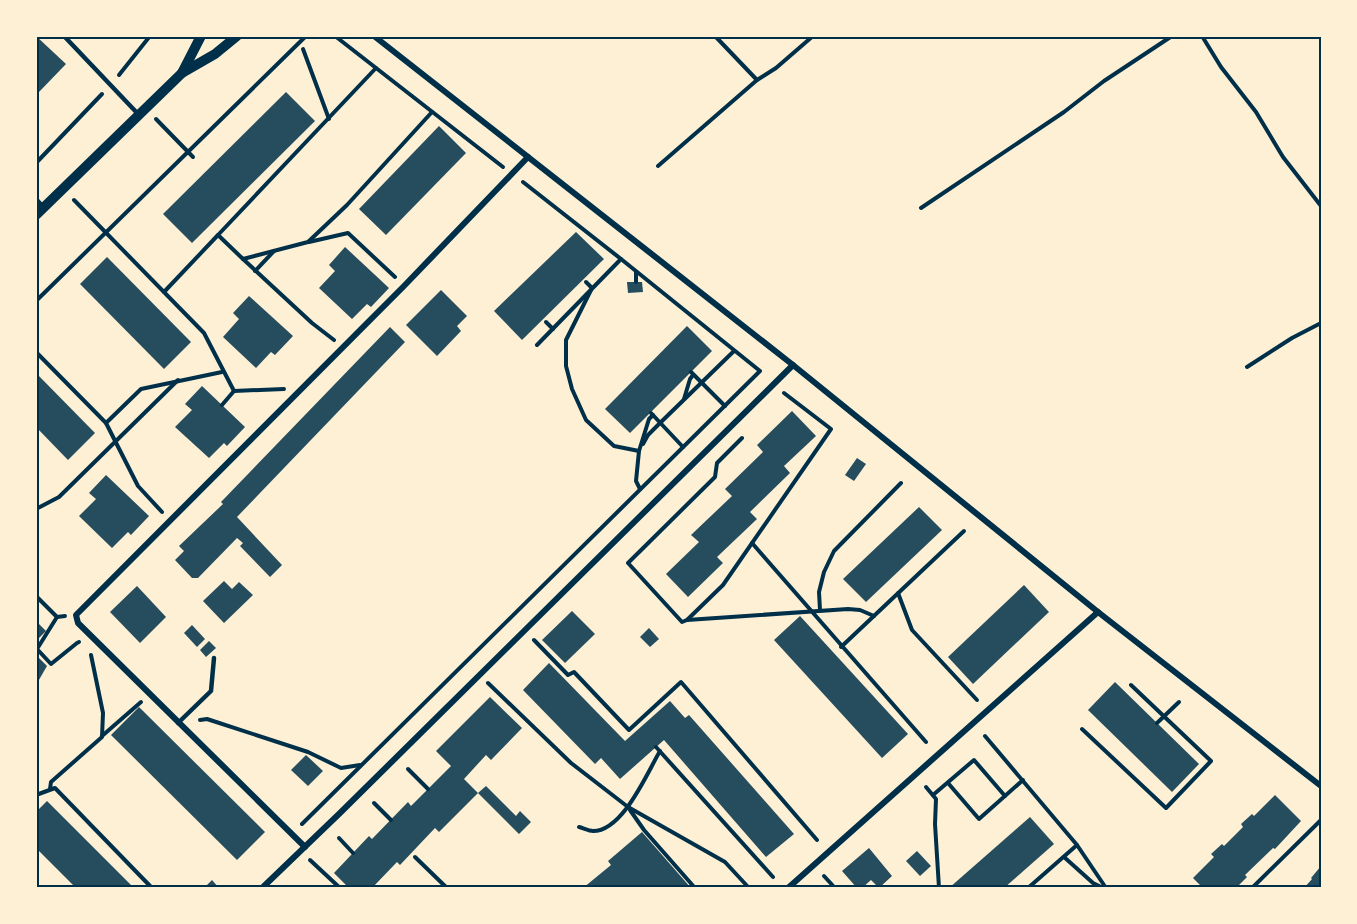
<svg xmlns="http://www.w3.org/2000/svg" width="1357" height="924" viewBox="0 0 1357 924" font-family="Helvetica,sans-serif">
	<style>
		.building { fill: #264d5e }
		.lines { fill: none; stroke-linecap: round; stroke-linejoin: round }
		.path { stroke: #003049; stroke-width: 4 }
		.service { stroke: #003049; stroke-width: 4.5 }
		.minor { stroke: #003049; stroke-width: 6 }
		.tertiary { stroke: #003049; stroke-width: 10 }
		.neatline { fill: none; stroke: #003049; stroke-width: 2 }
	</style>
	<rect width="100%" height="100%" fill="#fdf0d5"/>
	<g class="building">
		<polygon points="36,36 66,64 39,92 36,89"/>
		<polygon points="286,92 315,121 192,243 163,214"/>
		<polygon points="439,126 466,153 386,235 359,209"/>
		<polygon points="576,232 604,259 522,340 494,311"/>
		<polygon points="345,247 389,288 371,307 367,304 352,319 319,288 335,271 329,265"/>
		<polygon points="107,257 191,342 164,369 80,284"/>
		<polygon points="627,282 642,282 643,292 628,293"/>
		<polygon points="441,290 467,316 457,326 461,331 437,356 406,325"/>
		<polygon points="249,296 293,336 275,355 271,352 256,368 223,337 239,319 233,313"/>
		<polygon points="687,326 712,351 630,433 605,409"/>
		<polygon points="390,327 405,342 237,517 282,565 270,577 240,546 243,543 237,538 198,578 192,578 175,560 184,551 179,546 223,504 221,502"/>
		<polygon points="36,373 95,433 68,460 36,427"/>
		<polygon points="202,386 245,427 227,446 224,443 209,458 175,427 192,410 185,404"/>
		<polygon points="792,411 816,436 784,466 790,473 750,512 757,519 717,557 723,563 688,597 666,574 699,542 691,535 732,496 725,489 763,452 757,445"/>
		<polygon points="857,458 866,464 854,481 845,475"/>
		<polygon points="106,475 149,516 131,535 128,532 112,548 79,516 96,499 89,493"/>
		<polygon points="919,507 942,530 866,602 843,579"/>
		<polygon points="224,581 232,589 239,582 253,595 224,623 203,601"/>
		<polygon points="1024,585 1049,612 973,684 948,657"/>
		<polygon points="137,586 166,617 140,643 110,612"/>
		<polygon points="572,611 595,634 565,663 542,640"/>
		<polygon points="800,616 908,734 882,758 774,640"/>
		<polygon points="36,621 46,631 36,641"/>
		<polygon points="192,625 205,639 197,647 184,633"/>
		<polygon points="649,628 659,639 650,647 640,637"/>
		<polygon points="209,641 216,648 206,657 200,650"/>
		<polygon points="36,655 47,666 36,685"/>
		<polygon points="549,663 625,741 670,701 685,718 689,715 794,834 766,857 664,740 620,779 601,758 595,764 523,690"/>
		<polygon points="1115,682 1199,764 1172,792 1088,710"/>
		<polygon points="490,697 522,728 491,760 486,755 464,779 478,793 439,832 435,828 400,865 397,862 372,888 349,888 334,873 369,836 372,839 408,802 411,806 451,766 436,751"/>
		<polygon points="139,707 265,832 237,860 111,735"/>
		<polygon points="306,755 323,771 308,786 291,770"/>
		<polygon points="486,786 516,816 520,811 531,822 519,834 478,793"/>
		<polygon points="1275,795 1301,821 1275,849 1273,848 1245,875 1247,877 1236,888 1203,888 1193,878 1214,857 1211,854 1222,844 1224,846 1243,827 1241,824 1252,814 1254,816"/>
		<polygon points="47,801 134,888 76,888 36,848 36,812"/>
		<polygon points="1030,817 1054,844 1004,888 949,888"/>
		<polygon points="642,832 691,888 583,888 611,865 608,861"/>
		<polygon points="869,848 892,876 879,888 871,880 862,888 857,888 842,871"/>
		<polygon points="917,851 931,866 920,876 906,861"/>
		<polygon points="1321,866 1321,888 1304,888 1312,879 1311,878"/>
		<polygon points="212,880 219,888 208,888 206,886"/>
	</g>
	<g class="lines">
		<g class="path">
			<polyline points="335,36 503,167"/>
			<polyline points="715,36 757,80"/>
			<polyline points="1202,36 1221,67 1256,112 1283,157 1321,206"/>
			<polyline points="303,49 329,119"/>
			<polyline points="376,68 218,235 243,259 308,242 347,205 432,112"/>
			<polyline points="119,75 150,36"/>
			<polyline points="156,119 193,157"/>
			<polyline points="36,163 102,94"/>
			<polyline points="658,166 757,80 776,68 813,36"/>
			<polyline points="523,182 621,259"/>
			<polyline points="74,200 204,333 234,391"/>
			<polyline points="921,208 1064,112 1104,81 1172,36"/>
			<polyline points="309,242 348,233 395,277"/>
			<polyline points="243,259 312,323 334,340"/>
			<polyline points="255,271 274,251"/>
			<polyline points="586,282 592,288 566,340 566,366 572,389 586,420 614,446 639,451 649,419 653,415"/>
			<polyline points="636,282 636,272"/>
			<polyline points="164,292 218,235"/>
			<polyline points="36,301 306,36"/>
			<polyline points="546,322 553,329"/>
			<polyline points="36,352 106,423 138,486 162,512"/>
			<polyline points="1247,367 1292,338 1321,323"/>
			<polyline points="691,372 725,406"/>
			<polyline points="684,399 690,379 693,375"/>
			<polyline points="222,405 234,391 284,389"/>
			<polyline points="651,413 683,447"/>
			<polyline points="106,423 141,389 222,372"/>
			<polyline points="742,438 717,463 715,477 628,563 682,622 687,620 723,585 831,429 784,393"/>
			<polyline points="643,444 648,435 660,423 734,351"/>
			<polyline points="639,451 636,481 640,489"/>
			<polyline points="36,509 59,497 178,380"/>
			<polyline points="752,543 926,742"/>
			<polyline points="898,593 912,630 977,700"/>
			<polyline points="36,596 57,617 65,616"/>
			<polyline points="820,610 819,592 824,572 834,551 901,483"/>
			<polyline points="57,617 37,649 51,664 77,643 79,642"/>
			<polyline points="687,620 848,609 860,610 874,616"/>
			<polyline points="534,640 568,675 574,672 629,730 681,682 817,840"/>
			<polyline points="841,647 964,531"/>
			<polyline points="488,683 571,763 628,807 725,862 749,888"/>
			<polyline points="200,720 207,719 308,752 341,768 360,765"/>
			<polyline points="1157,723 1179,702"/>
			<polyline points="1082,729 1166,808 1211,761 1131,685"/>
			<polyline points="102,736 141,702"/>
			<polyline points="985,736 1077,845 1028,888"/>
			<polyline points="656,747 773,877"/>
			<polyline points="408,769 428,789"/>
			<polyline points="948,783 979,819 1023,780"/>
			<polyline points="926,787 936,799 935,824 939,888"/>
			<polyline points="50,789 51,782 102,737 103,713 91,655"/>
			<polyline points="36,795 55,788 152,888"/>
			<polyline points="933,795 974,760 1005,796"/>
			<polyline points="374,803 391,820"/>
			<polyline points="630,810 644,830 695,888"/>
			<polyline points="302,824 760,371 621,259 537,345"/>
			<path d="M579,827C583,828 589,831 593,831C623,831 647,773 660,751"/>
			<polyline points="339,838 353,853"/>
			<polyline points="1077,845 1106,888"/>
			<polyline points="415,857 447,888"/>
			<polyline points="1064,857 1093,883 1103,888"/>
			<polyline points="310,860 340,888"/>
			<polyline points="824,876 835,888"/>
			<polyline points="1252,888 1321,820"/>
		</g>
		<g class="service">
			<polyline points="64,36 139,115"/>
			<polyline points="36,199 44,208"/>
			<polyline points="178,723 211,691 214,658"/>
		</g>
		<g class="minor">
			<polyline points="374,36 793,365 1098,612 1321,786"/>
			<polyline points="305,847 78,623 76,615 404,286 528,157"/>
			<polyline points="262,888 340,813 793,365"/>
			<polyline points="788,888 1098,612"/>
		</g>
		<g class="tertiary">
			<polyline points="182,73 201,36"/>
			<polyline points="36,215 182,73 215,54 237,36"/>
		</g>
	</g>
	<rect width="1357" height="924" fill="none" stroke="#fdf0d5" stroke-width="75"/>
	<rect x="38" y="38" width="1282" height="848" class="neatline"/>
</svg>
